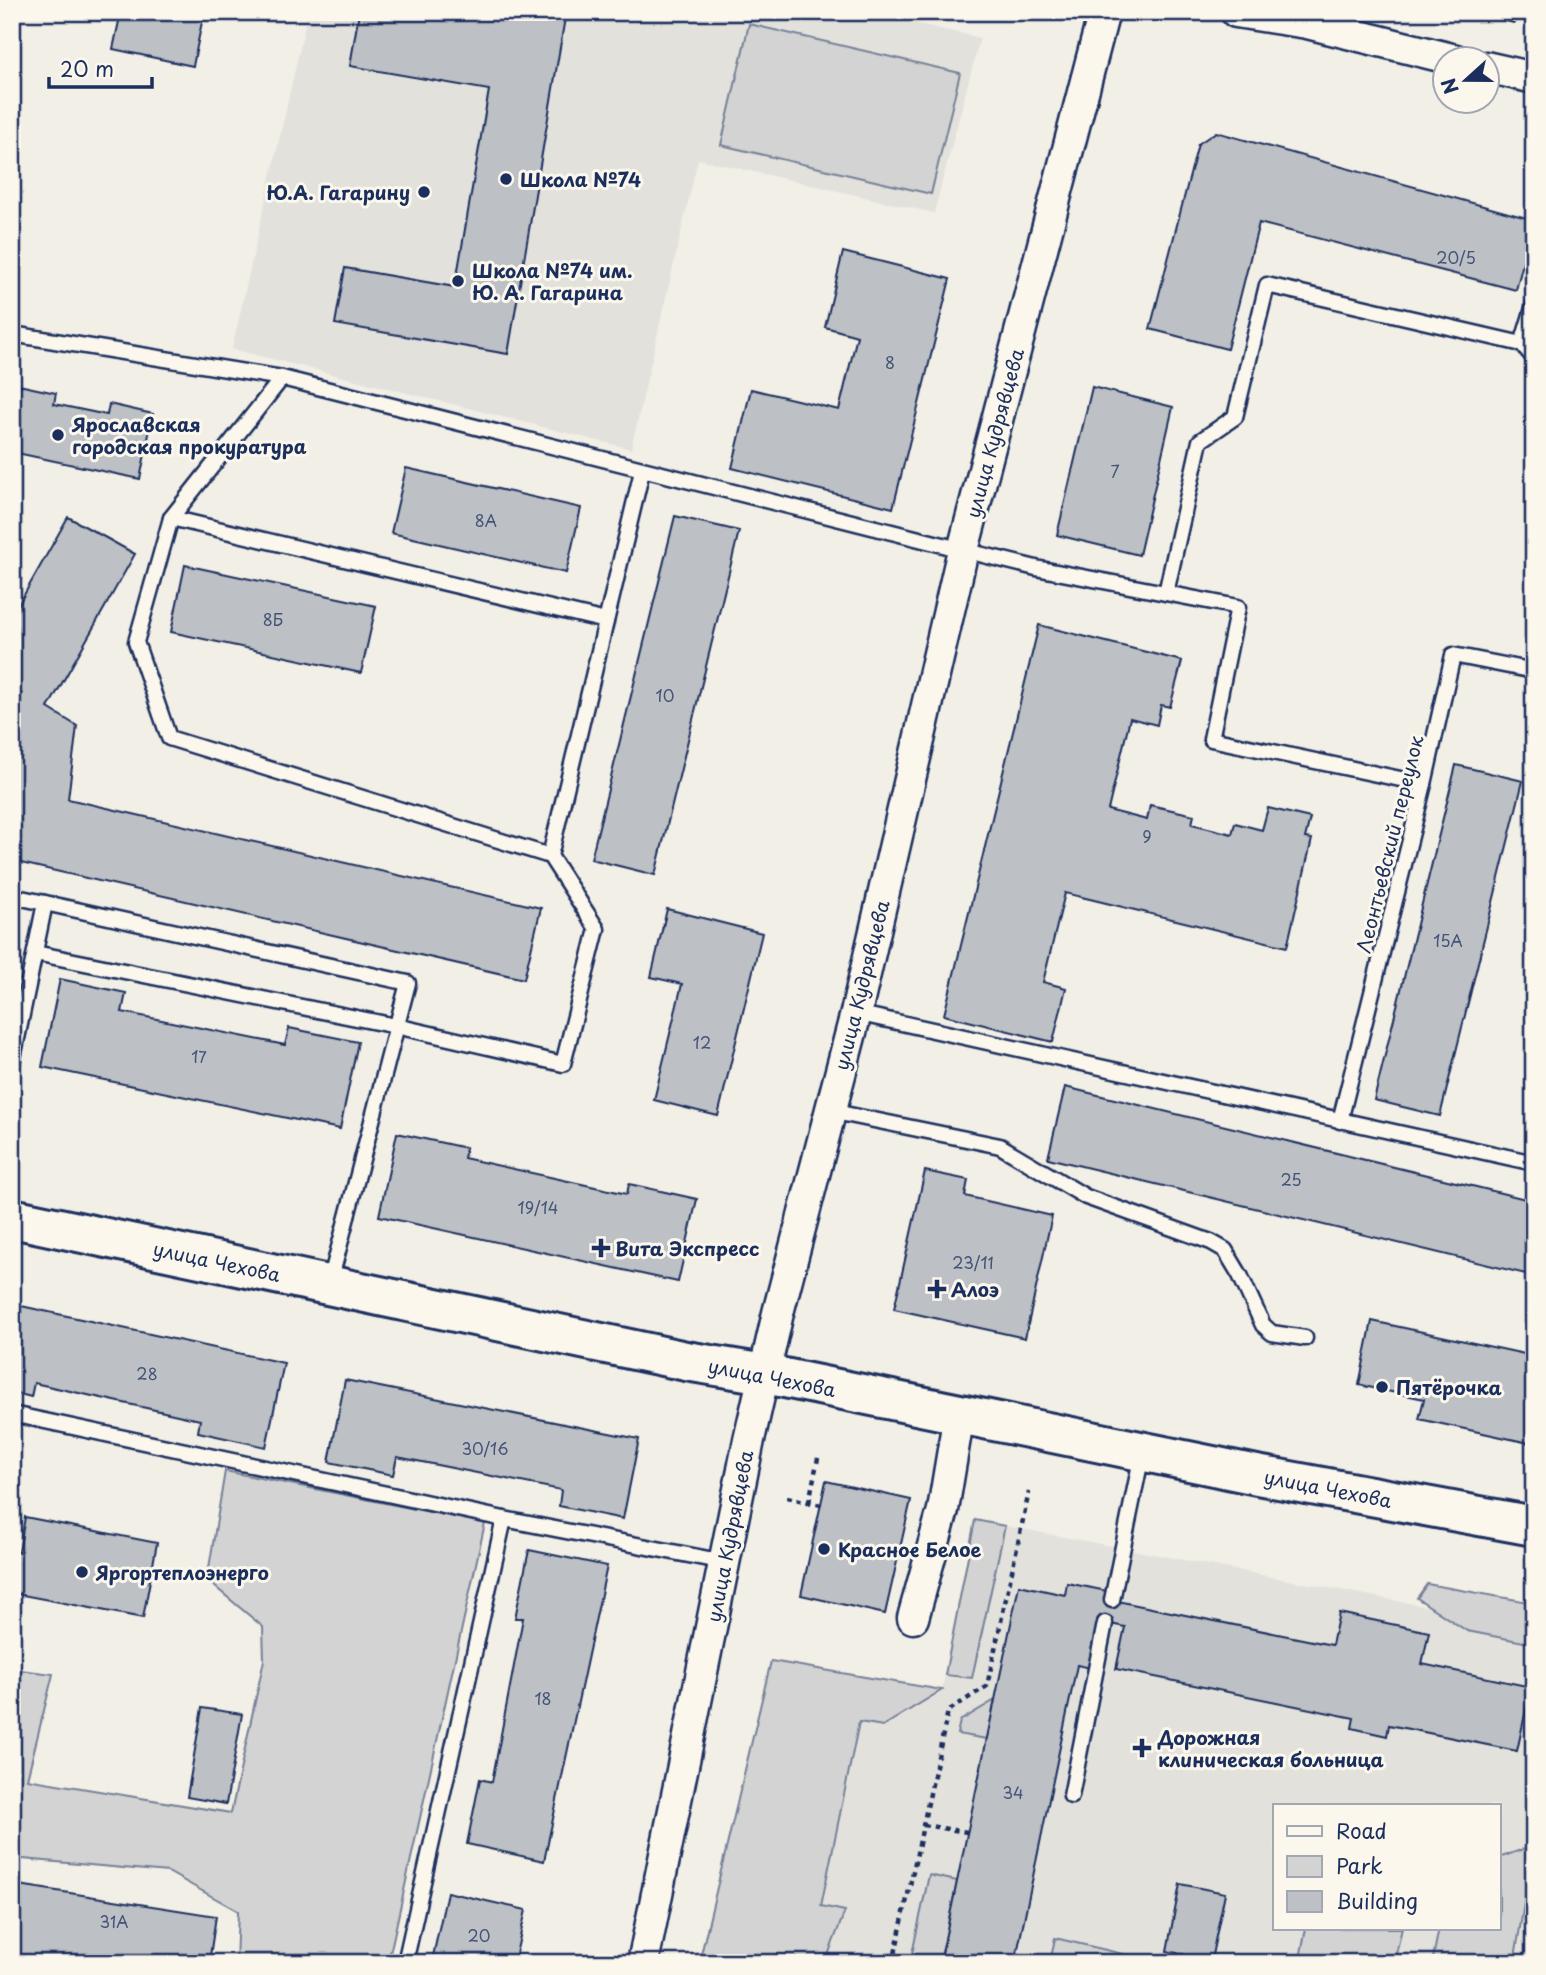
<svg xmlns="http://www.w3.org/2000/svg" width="1546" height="1975" viewBox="0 0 1546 1975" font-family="'Playpen Sans',sans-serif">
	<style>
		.built { fill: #e2e1dc; fill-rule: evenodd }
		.green { fill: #d2d3d2; stroke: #768198; stroke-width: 2 }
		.building { fill: #bdc0c4; stroke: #1b2f5e; stroke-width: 2 }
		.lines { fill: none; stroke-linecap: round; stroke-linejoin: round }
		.lane-casing { stroke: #1b2f5e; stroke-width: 19 }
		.street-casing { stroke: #1b2f5e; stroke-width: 35 }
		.secondary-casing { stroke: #1b2f5e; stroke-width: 44 }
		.path { stroke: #1b2f5e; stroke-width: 4.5; stroke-dasharray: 5 5; stroke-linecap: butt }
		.lane { stroke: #fbf7ec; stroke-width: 14 }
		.street { stroke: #fbf7ec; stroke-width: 30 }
		.secondary { stroke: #fbf7ec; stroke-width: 38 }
		.poi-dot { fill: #1b2f5e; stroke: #fbf7ec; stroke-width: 2.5 }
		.labels { text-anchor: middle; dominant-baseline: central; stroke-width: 6; stroke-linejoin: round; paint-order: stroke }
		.number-label { font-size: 16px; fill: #445378 }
		.poi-label { font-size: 19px; font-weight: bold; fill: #1b2f5e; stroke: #fbf7ec; text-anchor: start }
		.street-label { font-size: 19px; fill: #1b2f5e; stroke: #fbf7ec }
	</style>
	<rect width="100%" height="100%" fill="#f2efe6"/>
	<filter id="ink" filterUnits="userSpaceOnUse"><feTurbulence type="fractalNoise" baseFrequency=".0143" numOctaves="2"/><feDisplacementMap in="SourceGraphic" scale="14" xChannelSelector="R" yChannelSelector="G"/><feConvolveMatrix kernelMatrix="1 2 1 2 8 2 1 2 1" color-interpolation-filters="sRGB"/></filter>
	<g filter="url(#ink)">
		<g class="built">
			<polygon points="308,12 867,12 980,38 934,213 698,159 631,449 232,349"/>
			<path d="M975,1520L1534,1627V1963H699L771,1661L942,1690ZM1275,1805H1499V1928H1275Z"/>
		</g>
		<g class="green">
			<polygon points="749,24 960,73 931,194 721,145"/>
			<polygon points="225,1471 485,1523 388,1963 236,1963 238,1911 168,1872 12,1858 12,1669 53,1674 27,1779 231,1813 264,1660 263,1627 207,1580"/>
			<polygon points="975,1520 1005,1526 972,1678 945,1675"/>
			<polygon points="1427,1584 1534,1603 1534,1644 1467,1631 1417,1598"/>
			<polygon points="771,1661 942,1690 883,1726 859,1722 821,1906 845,1911 825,1963 699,1963"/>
			<polygon points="995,1700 987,1739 957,1734 960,1721"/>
			<polygon points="1534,1845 1514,1963 1432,1963 1439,1928 1499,1928 1499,1858"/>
			<polygon points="929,1875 957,1881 940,1963 910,1963"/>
			<polygon points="1306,1928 1402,1928 1394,1963 1299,1963"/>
			<polygon points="1055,1938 1161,1963 1050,1963"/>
		</g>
		<g class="building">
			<polygon points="121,12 204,12 193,66 113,49"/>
			<polygon points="359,12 566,12 508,354 335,324 345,268 455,287 489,90 350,66"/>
			<polygon points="1471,12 1517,12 1514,23"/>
			<polygon points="1216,132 1534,220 1516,290 1259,223 1227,349 1150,329 1198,144"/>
			<polygon points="843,252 950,279 893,508 732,468 751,389 839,410 857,336 825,327"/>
			<polygon points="14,384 56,393 54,404 107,415 109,404 153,414 140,479 12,452"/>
			<polygon points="1092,387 1173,407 1139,555 1057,535"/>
			<polygon points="406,468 581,508 566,573 391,533"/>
			<polygon points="675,516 739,531 655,875 591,859"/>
			<polygon points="68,517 135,554 48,708 77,726 68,799 541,908 524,979 12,861 12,796 14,786 12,783 12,711 22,694 12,688 12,616"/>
			<polygon points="185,565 376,606 361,673 171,632"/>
			<polygon points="1039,625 1182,661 1170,707 1161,705 1157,725 1130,718 1108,810 1147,820 1150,805 1194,815 1192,824 1232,834 1235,823 1262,830 1268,808 1310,818 1305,838 1312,839 1287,947 1065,893 1043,982 1066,988 1053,1042 944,1015"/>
			<polygon points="1456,765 1523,781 1440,1116 1374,1100"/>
			<polygon points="667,909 762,933 718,1116 654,1100 682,984 651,977"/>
			<polygon points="60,979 126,993 122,1012 285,1045 289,1028 358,1042 340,1129 42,1067"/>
			<polygon points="1065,1087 1534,1201 1534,1276 1048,1158"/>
			<polygon points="397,1133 466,1148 464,1158 627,1194 629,1184 697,1199 678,1282 379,1216"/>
			<polygon points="925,1171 968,1180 965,1196 1052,1216 1025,1338 894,1309"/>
			<polygon points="12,1304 284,1363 266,1447 198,1432 200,1420 34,1383 31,1397 12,1392"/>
			<polygon points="1372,1321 1534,1356 1534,1423 1529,1443 1419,1419 1424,1399 1359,1385"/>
			<polygon points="345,1380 639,1439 623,1519 559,1506 561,1490 397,1457 393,1475 329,1462"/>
			<polygon points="826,1481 911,1500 885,1614 801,1595"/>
			<polygon points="25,1517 157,1543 143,1618 12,1593 12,1550 19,1552"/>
			<polygon points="529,1550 607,1566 544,1861 467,1844 480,1779 492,1782 523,1618 515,1618"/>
			<polygon points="1067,1583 1112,1592 1112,1600 1332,1645 1339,1613 1429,1632 1422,1664 1531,1687 1517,1751 1389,1725 1387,1736 1352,1728 1354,1718 1116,1669 1125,1627 1105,1623 1095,1669 1077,1665 1015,1963 940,1963 1019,1585 1065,1595"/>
			<polygon points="202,1708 242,1714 226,1804 187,1797"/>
			<polygon points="1180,1884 1225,1893 1211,1960 1167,1951"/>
			<polygon points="19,1885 216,1916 209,1963 64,1963 12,1955 12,1927"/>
			<polygon points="447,1892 526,1910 514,1963 432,1961"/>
		</g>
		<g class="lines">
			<defs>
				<g id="lane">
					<polyline points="1534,305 1522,344 1534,358"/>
					<polyline points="12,334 282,378 963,550 1036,568 1238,607 1211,739 1424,784"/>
					<polyline points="282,378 171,518 136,642 169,738 550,856"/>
					<polyline points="171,518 606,621"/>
					<polyline points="1166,593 1200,441 1235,417 1267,285 1522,344"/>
					<polyline points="12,896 45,903 12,1063"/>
					<polyline points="45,903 408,983 330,1282"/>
					<polyline points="35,953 396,1026 563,1064 597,929 550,856 642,471"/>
					<polyline points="856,1013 1534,1163"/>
					<polyline points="830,1111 1000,1146 1086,1197 1211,1242 1225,1250 1240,1275 1263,1325 1272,1333 1305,1338"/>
					<polyline points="1340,1121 1424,784 1453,655 1534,671"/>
					<polyline points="12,1414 504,1519 724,1562"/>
					<polyline points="1112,1600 1142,1454"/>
					<polyline points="1071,1796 1105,1623"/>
					<polyline points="405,1963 504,1519"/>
				</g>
				<g id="street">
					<polyline points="1236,12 1307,23 1456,60"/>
					<polyline points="1486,67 1534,78"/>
					<polyline points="913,1618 943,1510 959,1414"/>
					<polyline points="643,1963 749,1440 778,1313 856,1013 963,550 1104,12"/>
				</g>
				<polyline id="secondary" points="12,1218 686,1361 765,1374 1257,1475 1534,1526"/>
			</defs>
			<use href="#lane" class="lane-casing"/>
			<use href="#street" class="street-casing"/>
			<use href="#secondary" class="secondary-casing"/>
			<g class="path">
				<polyline points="787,1497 821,1505"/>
				<polyline points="809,1502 819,1453"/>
				<polyline points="923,1825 967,1832"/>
				<polyline points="893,1963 948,1711 987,1686 1029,1492"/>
			</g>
			<use href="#lane" class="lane"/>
			<use href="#street" class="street"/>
			<use href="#secondary" class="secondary"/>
		</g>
	</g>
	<g class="poi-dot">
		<circle cx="506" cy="179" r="7"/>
		<circle cx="424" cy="192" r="7"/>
		<circle cx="458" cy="281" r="7"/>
		<circle cx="58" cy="435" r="7"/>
		<path d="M597.5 1237.5h7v7h7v7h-7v7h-7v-7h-7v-7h7z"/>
		<path d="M933.5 1278.5h7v7h7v7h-7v7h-7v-7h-7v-7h7z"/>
		<circle cx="1382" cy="1387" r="7"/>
		<circle cx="824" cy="1549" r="7"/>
		<circle cx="82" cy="1572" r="7"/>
		<path d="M1138.5 1737.5h7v7h7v7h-7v7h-7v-7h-7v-7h7z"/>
	</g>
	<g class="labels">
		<g class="number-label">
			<text x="1456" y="257">20/5</text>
			<text x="890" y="362">8</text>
			<text x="1115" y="471">7</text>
			<text x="486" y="520">8А</text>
			<text x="273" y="619">8Б</text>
			<text x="665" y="695">10</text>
			<text x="1147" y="836">9</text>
			<text x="1448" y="940">15А</text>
			<text x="702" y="1042">12</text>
			<text x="199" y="1056">17</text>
			<text x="1291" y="1179">25</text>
			<text x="538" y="1207">19/14</text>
			<text x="973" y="1262">23/11</text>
			<text x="147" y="1373">28</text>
			<text x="485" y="1448">30/16</text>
			<text x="543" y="1698">18</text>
			<text x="1013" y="1792">34</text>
			<text x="114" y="1921">31А</text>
			<text x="479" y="1935">20</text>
		</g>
		<g class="poi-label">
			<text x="520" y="179">Школа №74</text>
			<text x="410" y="192" text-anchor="end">Ю.А. Гагарину</text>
			<text x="472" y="270">Школа №74 им.<tspan x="472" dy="22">Ю. А. Гагарина</tspan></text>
			<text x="72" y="424">Ярославская<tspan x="72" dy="22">городская прокуратура</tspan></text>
			<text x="615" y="1248">Вита Экспресс</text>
			<text x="951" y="1289">Алоэ</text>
			<text x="1396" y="1387">Пятёрочка</text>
			<text x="838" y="1549">Красное Белое</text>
			<text x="96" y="1572">Яргортеплоэнерго</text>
			<text x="1158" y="1737">Дорожная<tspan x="1158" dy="22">клиническая больница</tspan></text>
		</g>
		<g class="street-label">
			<text transform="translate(994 433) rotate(-75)">улица Кудрявцева</text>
			<text transform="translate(1389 844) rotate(-76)">Леонтьевский переулок</text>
			<text transform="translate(861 985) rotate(-76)">улица Кудрявцева</text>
			<text transform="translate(217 1261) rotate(12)">улица Чехова</text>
			<text transform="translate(772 1377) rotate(11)">улица Чехова</text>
			<text transform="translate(1328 1488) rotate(11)">улица Чехова</text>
			<text transform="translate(729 1536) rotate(-79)">улица Кудрявцева</text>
		</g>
	</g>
	<rect width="1546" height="1975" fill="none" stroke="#fbf7ec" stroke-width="42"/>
	<rect x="21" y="21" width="1504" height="1933" fill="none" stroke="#1b2f5e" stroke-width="2.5" filter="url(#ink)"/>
	<rect x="1273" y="1804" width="228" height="126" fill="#fbf7ec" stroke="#a1a7b3" stroke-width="2"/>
	<rect x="1287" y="1826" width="35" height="10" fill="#fbf7ec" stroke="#a1a7b3" stroke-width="2"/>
	<text x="1336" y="1839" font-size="21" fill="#1b2f5e">Road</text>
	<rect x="1287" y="1856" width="35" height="21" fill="#d2d3d2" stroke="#a1a7b3" stroke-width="2"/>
	<text x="1336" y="1874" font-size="21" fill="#1b2f5e">Park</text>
	<rect x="1287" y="1891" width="35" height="21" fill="#bdc0c4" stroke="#a1a7b3" stroke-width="2"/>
	<text x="1336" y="1909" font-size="21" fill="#1b2f5e">Building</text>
	<g transform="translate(1466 80) rotate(249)"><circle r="33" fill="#fbf7ec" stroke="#a1a7b3" stroke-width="2"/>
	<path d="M0-5L12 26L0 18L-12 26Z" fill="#1b2f5e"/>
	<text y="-10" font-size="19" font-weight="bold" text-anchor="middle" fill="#1b2f5e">N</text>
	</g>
	<path d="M49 77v10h103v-10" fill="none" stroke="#1b2f5e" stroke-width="3.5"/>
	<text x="60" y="77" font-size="21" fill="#1b2f5e" stroke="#fbf7ec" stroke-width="5" paint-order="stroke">20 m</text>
</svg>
